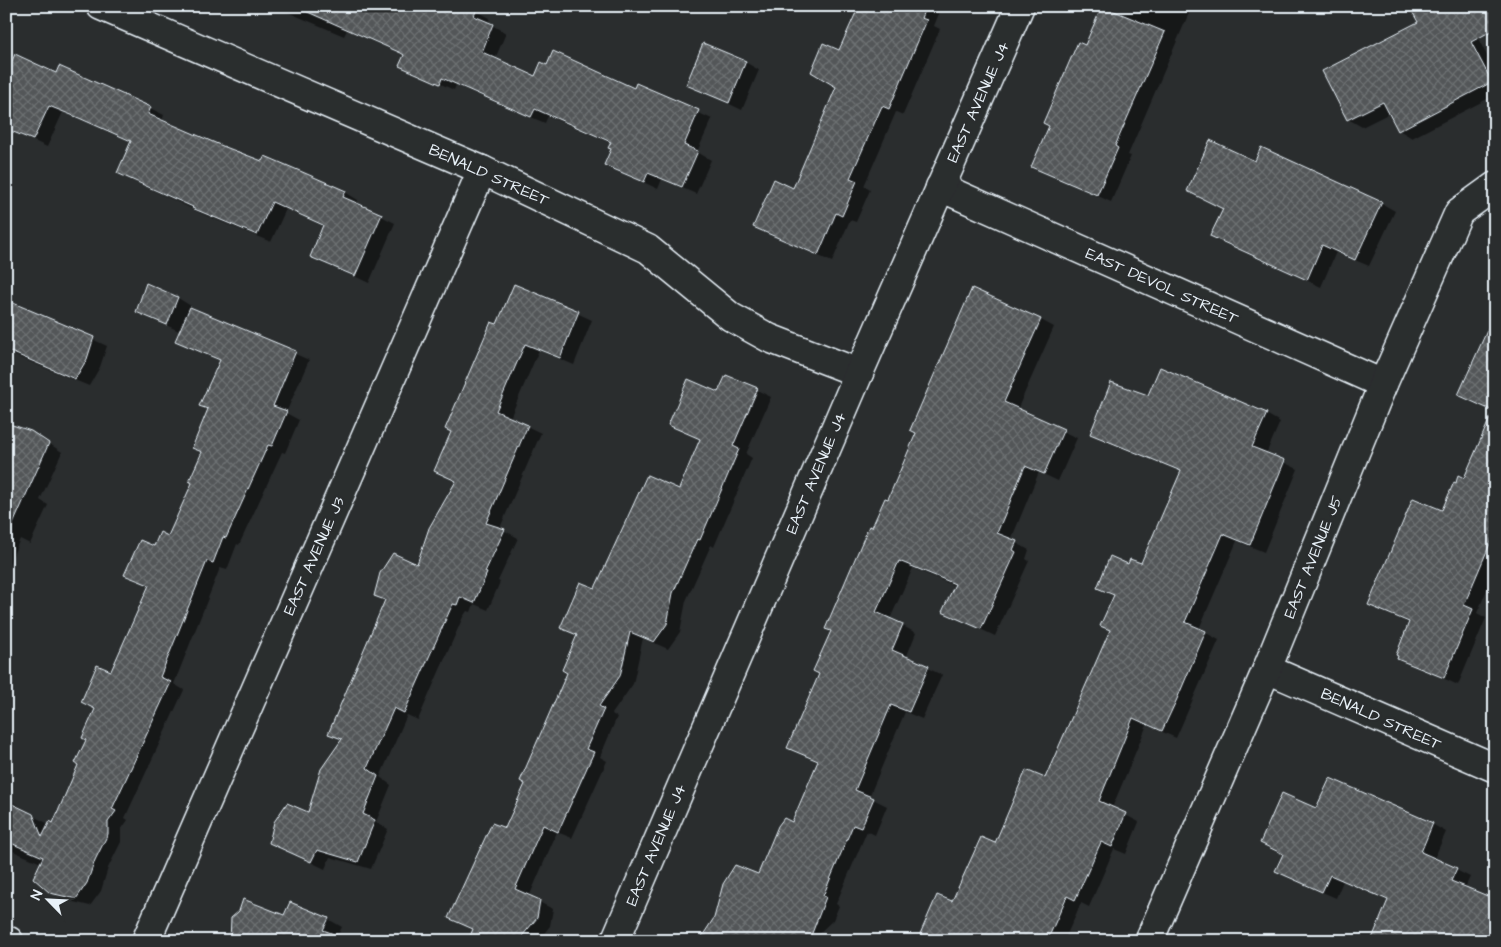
<svg xmlns="http://www.w3.org/2000/svg" width="1501" height="947" viewBox="0 0 1501 947" font-family="'Architects Daughter',sans-serif">
	<style>
		.shadow { fill: #0007 }
		.building { fill: url(#building-cross-hatch); stroke: #e8f1f8 }
		.lines { fill: none; stroke-linecap: round; stroke-linejoin: round }
		.minor-casing { stroke: #e8f1f8; stroke-width: 31 }
		.minor { stroke: #2a2d2e; stroke-width: 28 }
		.labels { text-anchor: middle; dominant-baseline: central; stroke-width: 5; stroke-linejoin: round; paint-order: stroke }
		.street-label { font-size: 16px; fill: #e8f1f8; stroke: #2a2d2e }
	</style>
	<defs>
		<pattern id="building-cross-hatch" width="8" height="8" patternUnits="userSpaceOnUse" patternTransform="scale(1.25)"><rect width="8" height="8" fill="#535759"/><path d="M0 0l8 8M0 8l8-8" fill="none" stroke="#6c7072"/></pattern>
	</defs>
	<rect width="100%" height="100%" fill="#2a2d2e"/>
	<filter id="ink" filterUnits="userSpaceOnUse"><feTurbulence type="fractalNoise" baseFrequency=".02" numOctaves="2"/><feDisplacementMap in="SourceGraphic" scale="10" xChannelSelector="R" yChannelSelector="G"/><feConvolveMatrix kernelMatrix="1 2 1 2 8 2 1 2 1" color-interpolation-filters="sRGB"/></filter>
	<g filter="url(#ink)">
		<g class="shadow">
			<polygon points="273,6 468,6 490,18 488,23 506,33 495,59 536,77 635,89 637,85 712,119 697,152 711,160 696,194 662,179 658,189 605,164 612,149 611,143 548,116 545,123 456,85 454,90 401,66 406,55 347,30 344,36"/>
			<polygon points="860,6 942,6 934,26 940,29 903,115 896,112 864,186 870,190 856,222 850,220 832,262 755,227 793,189 838,86 840,51"/>
			<polygon points="1103,6 1192,6 1128,155 1131,156 1111,202 1033,166"/>
			<polygon points="1495,6 1495,34 1470,23 1495,71 1495,95 1412,138 1399,130 1390,113 1362,127 1348,119 1420,23"/>
			<polygon points="6,53 56,74 150,108 164,115 162,121 263,163 345,192 358,200 357,204 395,223 369,283 312,256 324,226 286,209 271,242 207,216 132,180 119,172 132,142 94,125 63,112 47,147 6,128"/>
			<polygon points="745,62 759,70 742,110 688,84"/>
			<polygon points="1381,203 1395,211 1369,266 1336,252 1321,287 1212,236"/>
			<polygon points="147,285 178,298 191,306 190,308 309,360 286,413 299,420 285,453 282,452 239,545 237,544 227,570 220,568 174,684 184,690 125,818 128,820 121,830 121,842 108,868 101,891 90,906 65,900 51,892 41,863 6,848 6,799 18,805 17,808 47,823 48,827 54,825 80,765 111,673 150,586 126,574 169,537 193,482 203,453 194,448 209,410 201,405 221,361 177,340 181,332 138,312"/>
			<polygon points="515,285 592,320 574,365 539,350 510,418 541,433 500,528 518,538 498,581 500,582 488,610 474,604 471,612 467,611 463,617 418,720 407,715 380,777 391,785 376,822 388,829 371,869 330,857 325,869 271,843 309,813 342,740 330,733 386,601 376,595 418,566 457,482 435,471"/>
			<polygon points="6,299 107,346 100,367 89,386 6,352"/>
			<polygon points="1495,314 1495,571 1477,613 1486,618 1458,685 1399,658 1410,624 1369,604 1443,512 1456,485 1465,480 1494,412 1459,395"/>
			<polygon points="1041,320 1054,327 1017,410 1077,438 1058,481 1039,472 1011,540 1029,550 1026,559 1029,561 995,636 944,612 955,586 913,568 890,619 916,633 906,658 942,675 922,719 905,712 869,797 887,806 875,835 867,831 836,904 839,906 833,920 811,941 709,941 759,876 793,824 819,762 789,747 820,674 873,529 889,501"/>
			<polygon points="757,390 771,397 746,454 752,458 714,547 711,545 686,601 680,632 668,649 643,638 633,684 612,714 617,717 600,757 607,761 572,838 557,832 529,897 553,909 550,926 538,941 469,941 474,930 450,918 506,829 526,784 568,673 578,636 561,627 596,590 679,490 701,440 670,425 718,394"/>
			<polygon points="1149,396 1266,414 1280,422 1266,454 1298,469 1264,552 1237,541 1199,629 1219,640 1176,738 1147,725 1112,808 1139,822 1126,854 1114,849 1089,907 1081,903 1064,941 934,941 921,934 953,903 1046,780 1111,631 1102,626 1114,596 1098,587 1128,566 1142,565 1182,472 1105,441 1091,433"/>
			<polygon points="6,425 31,432 62,452 40,500 48,505 30,544 20,539 8,567"/>
			<polygon points="1317,809 1432,824 1446,832 1434,859 1470,877 1465,888 1389,901 1343,881 1336,898 1290,878 1277,871 1284,855 1261,843"/>
			<polygon points="285,917 328,919 342,927 335,941 227,939 232,930"/>
		</g>
		<g class="building">
			<polygon points="294,6 478,6 474,16 493,24 482,52 535,76 541,62 547,65 553,51 634,88 636,83 699,110 684,145 698,151 682,187 648,173 644,182 604,165 611,149 608,148 611,142 535,109 531,117 442,78 440,84 399,66 404,55 401,53"/>
			<polygon points="859,6 926,6 921,18 927,20 889,109 882,106 850,178 857,181 842,216 836,213 818,255 753,227 774,179 793,188 836,87 811,72 823,43 839,50"/>
			<polygon points="1102,6 1165,32 1115,146 1118,148 1097,195 1031,167 1049,126 1043,123 1078,42 1085,45"/>
			<polygon points="1409,6 1495,6 1495,29 1471,42 1492,82 1398,131 1383,102 1347,120 1322,71 1418,22"/>
			<polygon points="703,43 746,61 729,103 686,85"/>
			<polygon points="15,54 56,73 59,66 151,107 148,114 220,145 262,161 265,156 300,171 346,191 343,197 382,214 355,276 310,257 323,225 272,202 257,235 192,208 193,207 117,173 131,141 79,118 49,106 33,140 6,129 6,74"/>
			<polygon points="1210,140 1255,161 1261,147 1382,202 1355,260 1322,245 1307,280 1210,236 1223,209 1187,191"/>
			<polygon points="146,283 178,297 167,325 136,312"/>
			<polygon points="514,284 579,311 560,358 525,344 496,411 528,425 486,523 505,529 485,572 487,573 474,603 460,597 457,605 453,604 450,610 404,713 394,708 367,768 378,776 363,814 375,820 358,862 317,850 311,862 269,843 274,822 287,803 308,812 321,769 342,739 328,734 385,600 374,596 380,573 393,553 417,564 429,528 456,481 434,471 451,432 445,429 491,322 497,324"/>
			<polygon points="972,288 1041,319 1004,402 1064,429 1044,474 1025,466 997,533 1017,541 1013,550 1016,552 981,629 942,612 955,584 899,561 876,612 903,624 892,650 929,666 909,712 891,705 855,790 874,798 861,828 853,825 823,896 826,897 809,941 699,941 714,918 723,884 735,865 758,874 778,826 784,818 792,822 818,761 787,748 819,674 813,671 831,631 825,629 869,526 872,527 885,498 888,499 916,433 910,430"/>
			<polygon points="6,300 94,337 87,359 75,379 6,350"/>
			<polygon points="190,307 296,351 273,406 287,411 272,446 268,445 226,538 223,537 213,563 207,561 160,677 171,682 112,809 116,811 108,822 108,834 95,860 87,883 76,899 50,893 33,878 43,857 6,841 6,801 33,814 42,837 50,821 53,823 78,765 75,763 86,740 82,738 95,709 81,702 97,665 111,671 149,585 124,575 140,540 154,546 160,532 168,536 192,483 189,481 202,452 192,448 208,409 199,406 220,360 175,341"/>
			<polygon points="1495,313 1495,532 1464,605 1473,609 1444,678 1397,659 1398,656 1396,655 1409,622 1368,605 1413,498 1442,510 1454,482 1456,483 1458,475 1464,478 1493,411 1458,395"/>
			<polygon points="1160,367 1267,413 1252,447 1285,460 1250,545 1223,534 1185,622 1206,631 1177,699 1162,731 1133,718 1099,801 1126,813 1112,847 1101,842 1075,900 1067,896 1047,941 935,941 920,934 937,895 952,901 981,837 995,843 1026,770 1045,778 1110,630 1100,626 1114,595 1097,588 1110,556 1128,564 1130,559 1141,563 1181,471 1090,434 1111,382 1148,395"/>
			<polygon points="726,375 758,388 733,446 739,449 700,540 697,539 673,593 667,624 654,642 630,632 620,676 599,706 604,709 586,749 594,752 558,832 543,825 515,889 540,900 537,918 518,941 468,941 473,929 448,918 492,823 505,828 525,784 520,781 567,673 562,670 577,635 560,628 580,582 595,588 647,475 679,489 700,439 668,425 688,379 718,392"/>
			<polygon points="6,423 31,431 49,443 6,540"/>
			<polygon points="1330,778 1433,823 1421,852 1457,868 1451,881 1495,899 1495,941 1371,941 1388,900 1330,875 1322,892 1275,871 1283,854 1260,843 1282,793 1316,808"/>
			<polygon points="243,899 284,915 290,902 329,918 323,930 345,938 345,941 230,941 231,918 239,911"/>
		</g>
		<g class="lines">
			<defs>
				<g id="minor">
					<polyline points="101,6 482,170 648,249 731,317 769,338 859,373"/>
					<polyline points="940,187 1383,384"/>
					<polyline points="1267,669 1495,768"/>
					<polyline points="6,940 9,941"/>
					<polyline points="146,941 482,170"/>
					<polyline points="615,941 859,373 1020,6"/>
					<polyline points="1149,941 1267,669 1383,384 1459,212 1495,186"/>
				</g>
			</defs>
			<use href="#minor" class="minor-casing"/>
			<use href="#minor" class="minor"/>
		</g>
	</g>
	<g class="labels">
		<g class="street-label">
			<text transform="translate(978 102) rotate(-66)">EAST AVENUE J4</text>
			<text transform="translate(489 175) rotate(24)">BENALD STREET</text>
			<text transform="translate(1162 286) rotate(24)">EAST DEVOL STREET</text>
			<text transform="translate(816 473) rotate(-67)">EAST AVENUE J4</text>
			<text transform="translate(314 556) rotate(-66)">EAST AVENUE J3</text>
			<text transform="translate(1313 557) rotate(-68)">EAST AVENUE J5</text>
			<text transform="translate(1381 719) rotate(24)">BENALD STREET</text>
			<text transform="translate(656 845) rotate(-67)">EAST AVENUE J4</text>
		</g>
	</g>
	<rect width="1501" height="947" fill="none" stroke="#2a2d2e" stroke-width="25"/>
	<rect x="12" y="12" width="1476" height="922" fill="none" stroke="#e8f1f8" stroke-width="2" filter="url(#ink)"/>
	<g transform="translate(48 900) rotate(294)" stroke="#2a2d2e" stroke-width="4" paint-order="stroke">
	<path d="M0-4L9 19L0 12L-9 19Z" fill="#e8f1f8"/>
	<text y="-8" font-size="14" font-weight="bold" text-anchor="middle" fill="#e8f1f8">N</text>
	</g>
</svg>
